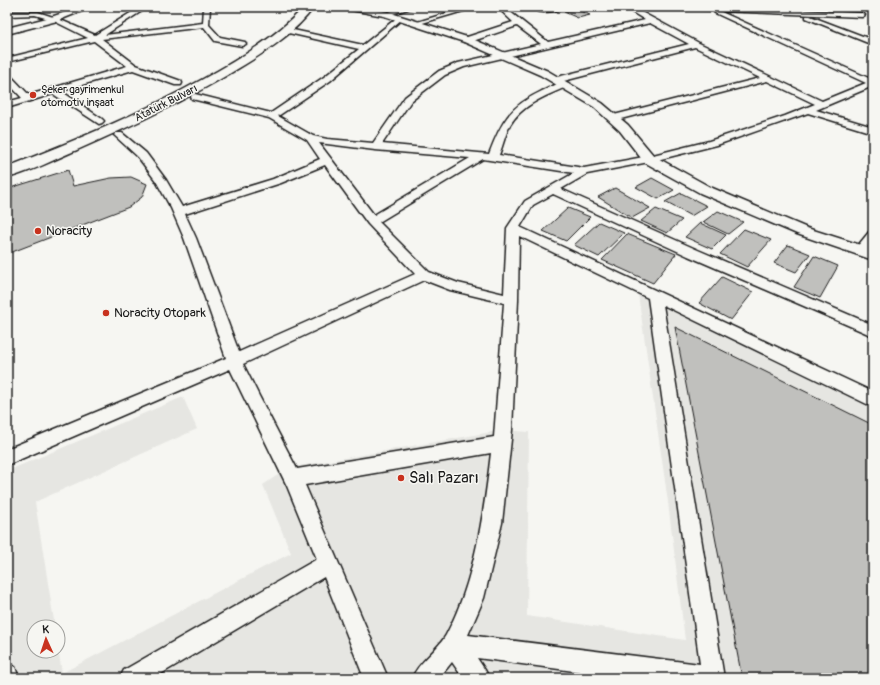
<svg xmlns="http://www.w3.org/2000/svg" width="880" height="685" viewBox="0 0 880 685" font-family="Pangolin,sans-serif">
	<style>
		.built { fill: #e6e6e2 }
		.building { fill: #c0c0bd; stroke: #1c1c1c }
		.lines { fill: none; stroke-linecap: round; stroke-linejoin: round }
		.minor-casing { stroke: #1c1c1c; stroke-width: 3 }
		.tertiary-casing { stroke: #1c1c1c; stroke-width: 3 }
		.primary-casing { stroke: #1c1c1c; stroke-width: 3 }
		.minor { fill: #f6f6f2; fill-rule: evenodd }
		.tertiary { fill: #f6f6f2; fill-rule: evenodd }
		.primary { fill: #f6f6f2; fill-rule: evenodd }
		.poi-dot { fill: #c8321e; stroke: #f6f6f2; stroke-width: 1.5 }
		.labels { text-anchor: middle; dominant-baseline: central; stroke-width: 3; stroke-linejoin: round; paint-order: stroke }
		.far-poi-label { font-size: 11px; fill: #1c1c1c; stroke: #f6f6f2; text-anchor: start }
		.far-street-label { font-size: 11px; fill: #1c1c1c; stroke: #f6f6f2 }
		.poi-label { font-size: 13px; fill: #1c1c1c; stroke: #f6f6f2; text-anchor: start }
		.near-poi-label { font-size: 16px; fill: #1c1c1c; stroke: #f6f6f2; text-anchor: start }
	</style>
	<rect width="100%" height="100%" fill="#f6f6f2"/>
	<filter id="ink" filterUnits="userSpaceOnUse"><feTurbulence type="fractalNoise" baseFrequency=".025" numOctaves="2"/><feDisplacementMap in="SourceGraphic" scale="8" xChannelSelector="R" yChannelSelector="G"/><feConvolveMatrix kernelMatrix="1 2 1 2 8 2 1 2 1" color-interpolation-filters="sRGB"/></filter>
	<g filter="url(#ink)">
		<polygon class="built" points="637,287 649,287 873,390 873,678 7,678 7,471 183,397 197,429 35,502 55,627 34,627 34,651 58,651 58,649 62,673 291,553 263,485 288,468 503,430 529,432 527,616 685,640 668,502"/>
		<g class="building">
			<polygon points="575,9 590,15 578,18 564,12"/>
			<polygon points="68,170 73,186 111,178 131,177 147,184 142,197 129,207 7,254 7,189"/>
			<polygon points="652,178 674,190 658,199 636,187"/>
			<polygon points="615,188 650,208 632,218 598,197"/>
			<polygon points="681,193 707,206 691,216 665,202"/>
			<polygon points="568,208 590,217 566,241 543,231"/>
			<polygon points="656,209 682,220 667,233 641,221"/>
			<polygon points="718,211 743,222 728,234 703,222"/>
			<polygon points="599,222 624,233 599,257 574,245"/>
			<polygon points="700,223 726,235 712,249 685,237"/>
			<polygon points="744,229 771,240 747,267 720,254"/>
			<polygon points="627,234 676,254 653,283 602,260"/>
			<polygon points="788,245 810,254 796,272 774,263"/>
			<polygon points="814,256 838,266 820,298 794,287"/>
			<polygon points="722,277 753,292 731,320 699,303"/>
			<polygon points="675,327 873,425 873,678 742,678"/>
		</g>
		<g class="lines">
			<defs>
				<g id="minor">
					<polygon points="140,7 148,7 105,35 203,23 204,7 210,7 209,25 220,37 245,42 246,44 242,46 215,41 204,27 102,39 136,65 181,81 182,83 181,85 175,85 133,70 61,91 102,119 104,121 102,123 99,124 53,94 7,108 7,102 22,98 7,82 7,75 10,75 29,95 127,66 94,41 7,62 7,58 88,38 52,20 35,15 7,16 7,12 38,12 56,18 95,35"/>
					<polygon points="404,7 414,7 386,16 383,14"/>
					<polygon points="467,7 477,7 419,24 414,23"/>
					<path d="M497,7H504L548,42L645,20L624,7H632L699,43L822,101L866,83L715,13L714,12L715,10L682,9L679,7H726L862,13L865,15L862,17L719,11L873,80V86L816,110L873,127V133L808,113L717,145L649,162L587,174L561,189L698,250L873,325V336L688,256L553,194L533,205L520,227L873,392V407L663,305L724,678H626L477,658L485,670L489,678H463L452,662L439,678H412C419,661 437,651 446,635C475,581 484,512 491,453L305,485L388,678H364L324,577L154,678H120L124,670L317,559L287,486L230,369L7,465V449L226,358L184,238L171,208L156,181L138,157L114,135L116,133H122L146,153L166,180L182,207L273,179L320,159L307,140L269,118L192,99L191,97L192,95L195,94L271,113L324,77L359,49L284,32V28L363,45L398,17H402V19L330,81L278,116L313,136L327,139L373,143L405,97L439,71L458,63L541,44L517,26L470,42H464V38L513,22ZM650,23L689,44L553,78L552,80L556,83L695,47L760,78L610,116L608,118L610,120L613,121L767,81L815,104L785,116L709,141L649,156L584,168L499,155C503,145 505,135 510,125C522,105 545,96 566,87L567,85L563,82C556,84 549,88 542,91C510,106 501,122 489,154L382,144L411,101L445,75L464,67ZM319,143L375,150L470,158L374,215ZM483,159L574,173L525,201L507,228L504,294L458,283L429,272L379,222ZM325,165L368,224L415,274L239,352L196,238L185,214L281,183ZM519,236L648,298L700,664L468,635L484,598L502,523L512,430L518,300ZM424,280L450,290L504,303L494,437L297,469L259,396L243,364Z"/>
					<path d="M547,7H564C559,11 541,14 536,10Z"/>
					<polygon points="806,16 810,16 873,40 873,45 806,18"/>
					<polygon points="873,231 873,243 864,254 856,254 854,251 856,248 869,232"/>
					<polygon points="7,663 15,667 19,678 7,678"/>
				</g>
				<g id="tertiary">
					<polygon points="80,7 92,7 57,21 7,34 7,28 51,17"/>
					<polygon points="341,7 359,7 388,12 470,38 548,71 602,103 628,125 654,156 710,187 807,228 873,249 873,260 797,234 700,193 644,162 620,131 594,107 540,75 464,42 384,16 345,9"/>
				</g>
				<path id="primary" d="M304,7H314C293,36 259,56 229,74C180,103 129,127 77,150C55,159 31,172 7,178V167C74,141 140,114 203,79C239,59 275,38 304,7Z"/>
			</defs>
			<use href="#minor" class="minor-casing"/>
			<use href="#tertiary" class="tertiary-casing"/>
			<use href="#primary" class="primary-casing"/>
			<use href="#minor" class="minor"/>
			<use href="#tertiary" class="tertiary"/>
			<use href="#primary" class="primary"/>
		</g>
	</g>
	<g class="poi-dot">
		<circle cx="33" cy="95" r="4"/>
		<circle cx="38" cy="231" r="4"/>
		<circle cx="106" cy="313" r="4"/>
		<circle cx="401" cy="478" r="4"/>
	</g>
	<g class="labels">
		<g class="far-poi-label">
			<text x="41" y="89">Şeker gayrimenkul<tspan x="41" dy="13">otomotiv inşaat</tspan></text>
		</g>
		<g class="far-street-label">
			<text transform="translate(166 103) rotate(-27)">Atatürk Bulvarı</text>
		</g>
		<g class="poi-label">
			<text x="46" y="231">Noracity</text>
			<text x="114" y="313">Noracity Otopark</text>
		</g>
		<g class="near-poi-label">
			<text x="409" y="478">Salı Pazarı</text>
		</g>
	</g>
	<rect width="880" height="685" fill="none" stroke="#f6f6f2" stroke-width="24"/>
	<rect x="12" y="12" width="856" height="661" fill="none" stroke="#1c1c1c" stroke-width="1.5" filter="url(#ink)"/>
	<g transform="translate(46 639) rotate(357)"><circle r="19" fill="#f6f6f2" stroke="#9f9f9c"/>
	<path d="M0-3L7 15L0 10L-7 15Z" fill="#c8321e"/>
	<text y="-6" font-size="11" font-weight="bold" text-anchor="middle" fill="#1c1c1c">K</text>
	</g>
</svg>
